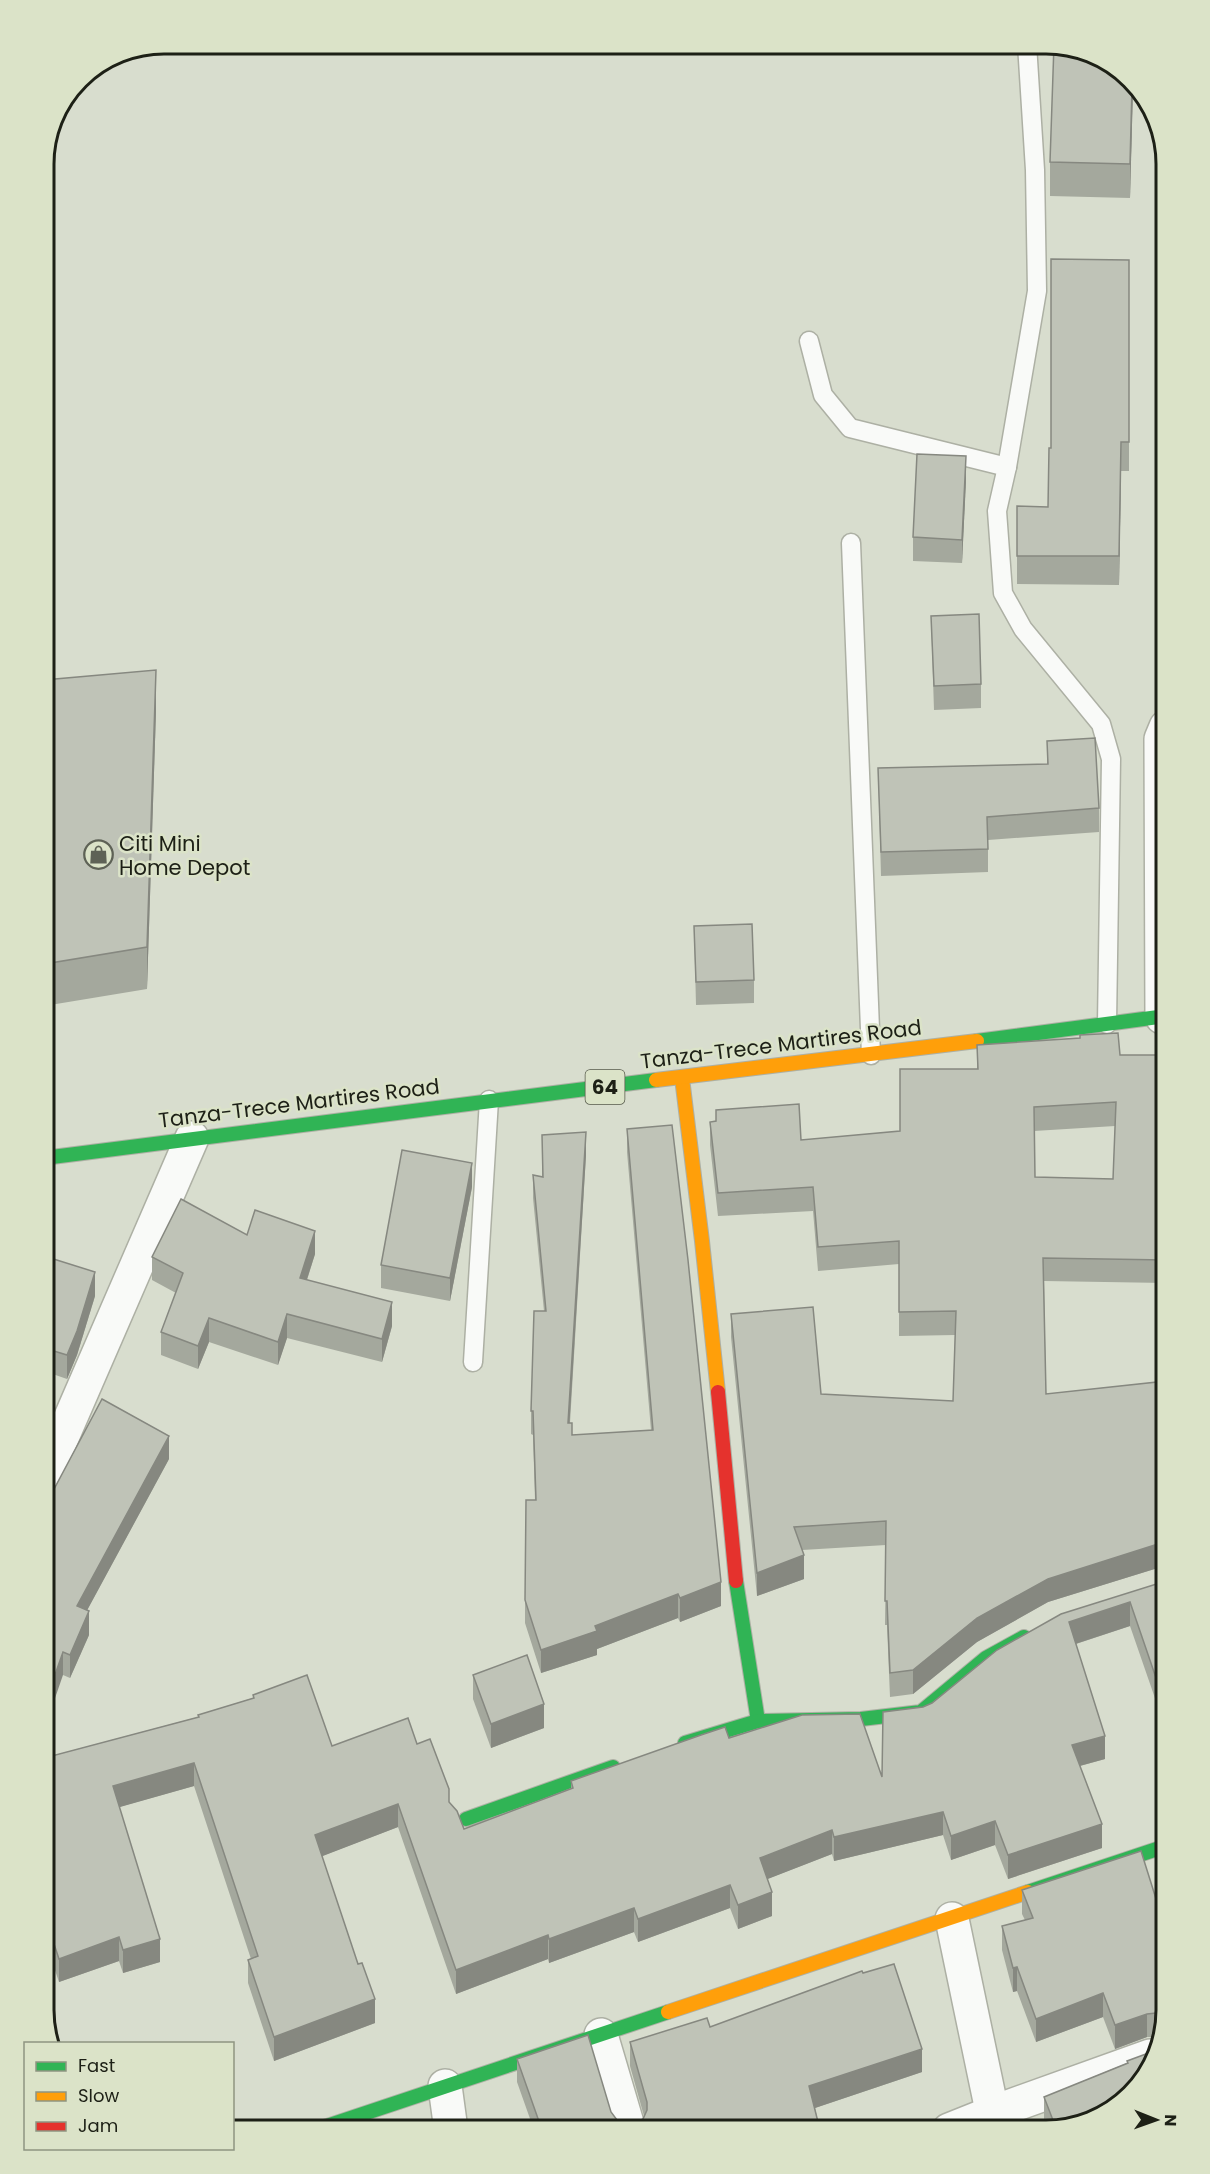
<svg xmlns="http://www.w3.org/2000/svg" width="1210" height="2174" viewBox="0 0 1210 2174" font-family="Poppins,sans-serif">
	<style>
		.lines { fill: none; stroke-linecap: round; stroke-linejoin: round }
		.lane-casing { stroke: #adb0a4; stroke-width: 21 }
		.street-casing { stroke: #adb0a4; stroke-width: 36 }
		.fast-casing { stroke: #adb0a4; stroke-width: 16 }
		.slow-casing { stroke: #adb0a4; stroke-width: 16 }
		.jam-casing { stroke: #adb0a4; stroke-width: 16 }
		.lane { stroke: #f9faf8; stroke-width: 18 }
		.street { stroke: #f9faf8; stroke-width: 33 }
		.fast { stroke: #30b455; stroke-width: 14 }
		.slow { stroke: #ff9f0a; stroke-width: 14 }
		.jam { stroke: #e5322d; stroke-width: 14 }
		.wall { fill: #a4a89d; fill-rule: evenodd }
		.shaded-wall { fill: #868880 }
		.building { fill: #bfc3b7; stroke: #868880; stroke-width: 1.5; fill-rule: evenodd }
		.labels { text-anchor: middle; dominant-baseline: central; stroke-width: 5; stroke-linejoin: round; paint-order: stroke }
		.shield { fill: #dbe3c8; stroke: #565a4b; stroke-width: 1.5 }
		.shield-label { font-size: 20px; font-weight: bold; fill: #1d2016 }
		.poi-label { font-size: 21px; fill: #1d2016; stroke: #dbe3c8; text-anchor: start }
		.street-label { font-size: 21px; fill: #1d2016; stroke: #dbe3c8 }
		.rim { fill: none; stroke: #1d2016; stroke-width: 3 }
	</style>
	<rect width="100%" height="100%" fill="#d8ddce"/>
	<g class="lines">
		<defs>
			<g id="lane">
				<polyline points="1027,44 1035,170 1037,291 1007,467 997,511 1003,593 1023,629 1101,724 1111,759 1107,1024"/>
				<polyline points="809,341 823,395 850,428 1007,467"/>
				<polyline points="851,543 871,1055"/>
				<polyline points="473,1362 489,1100"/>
			</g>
			<g id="street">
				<polyline points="1162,1017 1161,739 1166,727"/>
				<polyline points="44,1479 192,1138"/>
				<polyline points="952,1919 996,2130"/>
				<polyline points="601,2035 629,2130"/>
				<polyline points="445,2086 451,2130"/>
				<polyline points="949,2130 994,2112 1150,2056"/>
			</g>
			<g id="fast">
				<polyline points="977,1041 1166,1016"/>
				<polyline points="44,1158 656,1080"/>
				<polyline points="736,1581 758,1721"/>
				<polyline points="685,1743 758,1721 861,1719 921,1712 986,1658 1024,1637"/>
				<polyline points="466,1819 613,1767"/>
				<polyline points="1028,1892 1166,1846"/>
				<polyline points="315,2130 668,2012"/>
			</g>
			<g id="slow">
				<polyline points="682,1078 702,1241 718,1392"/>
				<polyline points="656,1080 977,1041"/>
				<polyline points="668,2012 1028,1892"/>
			</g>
			<polyline id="jam" points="718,1392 736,1581"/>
		</defs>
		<use href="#lane" class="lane-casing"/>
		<use href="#street" class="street-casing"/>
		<use href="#fast" class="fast-casing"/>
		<use href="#slow" class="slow-casing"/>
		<use href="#jam" class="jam-casing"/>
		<use href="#lane" class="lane"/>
		<use href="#street" class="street"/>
		<use href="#fast" class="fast"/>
		<use href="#slow" class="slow"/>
		<use href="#jam" class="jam"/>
	</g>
	<g class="wall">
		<polygon points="1133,88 1130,198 1050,196 1050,162"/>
		<polygon points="1129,260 1129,471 1121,471 1119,585 1017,584 1017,506 1048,507 1051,448"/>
		<polygon points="966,480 962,563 913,561 913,537"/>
		<polygon points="931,616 981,684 981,708 934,710"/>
		<polygon points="44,680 156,711 147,989 44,1006"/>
		<polygon points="1047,741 1099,808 1099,832 988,840 988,872 881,876 878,768 1047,764"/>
		<polygon points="694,926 754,980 754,1003 696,1005"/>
		<path d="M977,1045L1120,1055H1166V1283L1044,1281L1046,1394L1165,1381V1376H1166V1567H1161L1048,1602L977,1642L913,1694L890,1697L887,1625H885L886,1545L802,1550L804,1579L757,1596L731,1337V1314L821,1394L953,1401L955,1335L899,1336V1264L818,1271L813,1211L718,1216L710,1145V1122L716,1121V1110L801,1140L900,1131L977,1069ZM1115,1126L1113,1179L1035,1177L1034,1131Z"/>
		<polygon points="627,1129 721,1606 680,1622 678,1618 597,1649 597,1655 541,1673 525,1623 525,1600 535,1500 533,1435 531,1434 531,1411 544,1311 533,1198 533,1175 542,1177 542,1135 586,1155 570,1423 572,1435 651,1430 627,1152"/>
		<polygon points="472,1187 450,1301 381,1288 381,1265"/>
		<polygon points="247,1235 315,1254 307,1280 392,1326 382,1362 287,1338 278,1365 209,1342 198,1369 161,1355 161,1332 176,1293 152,1280 152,1257"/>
		<polygon points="44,1256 95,1296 77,1355 67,1379 44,1371"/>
		<polygon points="169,1459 87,1610 89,1635 70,1678 63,1675 44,1508"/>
		<polygon points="1166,1581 1166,1730 1130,1626 1076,1644 1105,1759 1080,1766 1102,1848 1008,1879 995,1845 951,1860 943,1835 834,1861 832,1854 767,1879 772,1916 738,1929 730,1908 638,1942 634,1932 549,1963 548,1959 456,1994 398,1827 322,1856 375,2023 274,2061 248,1983 248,1960 251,1959 194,1786 119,1807 160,1962 123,1973 119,1961 59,1982 44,1938 44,1758 198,1717 198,1715 253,1698 253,1695 332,1746 417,1744 464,1829 571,1788 571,1781 729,1738 882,1777 923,1707 932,1703"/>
		<polygon points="473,1675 544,1728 491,1748 473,1699"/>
		<polygon points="1022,1890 1166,2010 1158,2038 1156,2037 1147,2037 1115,2049 1103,2017 1036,2042 1017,1991 1013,1992 1002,1950 1002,1926 1025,1920 1022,1914"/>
		<polygon points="710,2027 922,2072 815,2108 820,2130 534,2130 517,2082 517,2059 611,2112 617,2120 624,2124 634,2124 643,2119 644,2116 630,2066 630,2042"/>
		<polygon points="1154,2051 1092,2121 1048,2130 1044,2120 1044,2097 1127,2063 1127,2061"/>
	</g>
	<g class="shaded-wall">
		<polygon points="1132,87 1133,88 1130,198 1130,164"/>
		<polygon points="1121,442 1121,471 1119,585 1119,556"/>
		<polygon points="966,456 966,480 962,563 962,540"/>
		<polygon points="156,670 156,711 147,989 147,947"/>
		<polygon points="586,1132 586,1155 568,1447 568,1423"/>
		<polygon points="472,1163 472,1187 450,1301 450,1278"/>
		<polygon points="315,1231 315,1254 300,1301 300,1278"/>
		<polygon points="95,1272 95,1296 77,1355 67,1379 67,1355"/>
		<polygon points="392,1302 392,1326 382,1362 382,1339"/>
		<polygon points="287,1314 287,1338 278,1365 278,1342"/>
		<polygon points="209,1318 209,1342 198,1369 198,1346"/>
		<polygon points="169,1436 169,1459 77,1629 77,1606"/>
		<polygon points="1161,1543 1161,1567 1048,1602 977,1642 913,1694 913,1670 977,1618 1048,1579"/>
		<polygon points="804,1555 804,1579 757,1596 757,1573"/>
		<polygon points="721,1582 721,1606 680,1622 680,1598"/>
		<polygon points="678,1594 678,1618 597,1649 597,1655 541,1673 541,1650 595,1626"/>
		<polygon points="1130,1602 1130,1626 1069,1646 1069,1622"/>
		<polygon points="89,1611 89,1635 70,1678 70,1655"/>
		<polygon points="63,1652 63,1675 44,1730 44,1706"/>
		<polygon points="544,1704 544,1728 491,1748 491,1724"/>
		<polygon points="1105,1736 1105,1759 1072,1768 1072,1745"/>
		<polygon points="194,1763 194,1786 113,1809 113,1786"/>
		<polygon points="398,1804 398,1827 315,1859 315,1835"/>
		<polygon points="943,1812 943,1835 834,1861 834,1837"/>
		<polygon points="995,1821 995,1845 951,1860 951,1836"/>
		<polygon points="1102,1824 1102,1848 1008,1879 1008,1855"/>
		<polygon points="832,1830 832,1854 760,1882 760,1858"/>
		<polygon points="730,1885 730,1908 638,1942 638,1919"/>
		<polygon points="772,1892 772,1916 738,1929 738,1905"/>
		<polygon points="634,1908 634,1932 549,1963 549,1939"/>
		<polygon points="548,1935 548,1959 456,1994 456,1970"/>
		<polygon points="119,1937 119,1961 59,1982 59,1959"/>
		<polygon points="160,1939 160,1962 123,1973 123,1950"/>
		<polygon points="1017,1967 1017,1991 1013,1992 1013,1968"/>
		<polygon points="1103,1993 1103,2017 1036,2042 1036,2019"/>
		<polygon points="375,1999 375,2023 274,2061 274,2037"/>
		<polygon points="1147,2014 1147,2037 1115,2049 1115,2025"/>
		<polygon points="922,2049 922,2072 809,2110 809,2086"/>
	</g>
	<g class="building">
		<polygon points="1054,44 1113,64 1132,87 1130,164 1050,162"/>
		<polygon points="1051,259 1129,260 1129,442 1121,442 1119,556 1017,556 1017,506 1048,507 1049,448 1051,448"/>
		<polygon points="917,454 966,456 962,540 913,537"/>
		<polygon points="979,614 981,684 934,686 931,616"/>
		<polygon points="156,670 147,947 44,964 44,680"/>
		<polygon points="1095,738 1099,808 987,817 988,849 881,852 878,768 1048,764 1047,741"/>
		<polygon points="752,924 754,980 696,982 694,926"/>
		<path d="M1118,1033L1120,1055H1166V1260L1043,1258L1046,1394L1166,1381L1165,1376H1166V1543H1161L1048,1579L977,1618L913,1670L890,1673L887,1601H885L886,1521L794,1527L804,1555L757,1573L731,1314L813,1307L821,1394L953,1401L956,1311L899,1312V1241L818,1247L813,1187L718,1193L710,1122L716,1121V1110L799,1104L801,1140L900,1131V1069H978L977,1045L1080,1038V1035ZM1116,1102L1113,1179L1035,1177L1034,1107Z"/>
		<polygon points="672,1125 688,1260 721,1582 680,1598 678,1594 595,1626 597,1631 541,1650 525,1600 526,1500 536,1500 533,1411 531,1411 534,1311 546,1311 533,1175 543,1177 542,1135 586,1132 568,1423 572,1423 572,1435 653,1430 627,1129"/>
		<polygon points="402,1150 472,1163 450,1278 381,1265"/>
		<polygon points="181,1199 247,1235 255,1210 315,1231 300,1278 392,1302 382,1339 287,1314 278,1342 209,1318 198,1346 161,1332 183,1273 152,1257"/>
		<polygon points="44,1256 95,1272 77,1331 67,1355 44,1348"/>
		<polygon points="102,1399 169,1436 77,1606 89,1611 70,1655 63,1652 44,1706 44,1508"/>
		<polygon points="1166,1581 1166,1707 1130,1602 1069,1622 1105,1736 1072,1745 1102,1824 1008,1855 995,1821 951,1836 943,1812 834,1837 832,1830 760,1858 772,1892 738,1905 730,1885 638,1919 634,1908 549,1939 548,1935 456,1970 398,1804 315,1835 358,1964 362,1963 375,1999 274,2037 248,1960 258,1956 194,1763 113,1786 160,1939 123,1950 119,1937 59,1959 44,1914 44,1758 199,1717 198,1715 254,1698 253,1695 307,1675 332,1746 408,1718 417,1744 430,1739 449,1789 449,1802 457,1811 464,1829 573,1788 571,1781 701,1735 725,1727 729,1738 802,1715 860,1714 882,1777 883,1712 923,1707 932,1703 997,1650 1061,1614"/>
		<polygon points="527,1655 544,1704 491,1724 473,1675"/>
		<polygon points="1141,1851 1163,1921 1166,1919 1166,2010 1164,2017 1156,2013 1147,2014 1115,2025 1103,1993 1036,2019 1017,1967 1013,1968 1002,1926 1033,1918 1022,1890"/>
		<polygon points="894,1964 922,2049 809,2086 820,2130 542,2130 517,2059 588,2035 611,2112 617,2120 624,2124 634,2124 643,2119 647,2110 647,2102 630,2042 707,2018 710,2027 862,1971 863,1973"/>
		<polygon points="1154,2051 1146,2077 1092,2121 1056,2128 1044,2097 1128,2063 1127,2061"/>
		<polygon points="423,2121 426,2130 396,2130"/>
	</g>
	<defs>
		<symbol id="shop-ring" viewBox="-11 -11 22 22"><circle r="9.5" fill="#dbe3c8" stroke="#5e6256" stroke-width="1.5"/><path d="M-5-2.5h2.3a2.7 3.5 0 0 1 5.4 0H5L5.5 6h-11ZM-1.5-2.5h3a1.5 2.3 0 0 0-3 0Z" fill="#5e6256"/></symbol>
	</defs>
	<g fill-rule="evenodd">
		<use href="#shop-ring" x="82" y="838" width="33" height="33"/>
	</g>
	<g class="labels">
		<rect class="shield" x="585.5" y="1070" width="39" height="34" rx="4.5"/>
		<g class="shield-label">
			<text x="605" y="1087">64</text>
		</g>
		<g class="poi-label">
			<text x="119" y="843">Citi Mini<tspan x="119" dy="24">Home Depot</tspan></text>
		</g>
		<g class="street-label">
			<text transform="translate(781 1044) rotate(-7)">Tanza-Trece Martires Road</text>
			<text transform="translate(299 1103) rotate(-7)">Tanza-Trece Martires Road</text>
		</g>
	</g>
	<path d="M0 0H1210V2174H0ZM164 54H1046A110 110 0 0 1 1156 164V2010A110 110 0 0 1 1046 2120H164A110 110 0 0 1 54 2010V164A110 110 0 0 1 164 54Z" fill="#dbe3c8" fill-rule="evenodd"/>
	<path class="rim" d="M164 54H1046A110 110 0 0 1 1156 164V2010A110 110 0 0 1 1046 2120H164A110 110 0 0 1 54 2010V164A110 110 0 0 1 164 54Z"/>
	<rect x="24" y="2042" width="210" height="108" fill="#dbe3c8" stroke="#8f9581" stroke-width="1.5"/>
	<rect x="36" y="2062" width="30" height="9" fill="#30b455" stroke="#8f9581" stroke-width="1.5"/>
	<text x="78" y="2072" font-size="18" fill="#1d2016">Fast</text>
	<rect x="36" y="2092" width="30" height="9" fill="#ff9f0a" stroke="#8f9581" stroke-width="1.5"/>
	<text x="78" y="2102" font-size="18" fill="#1d2016">Slow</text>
	<rect x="36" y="2122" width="30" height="9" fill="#e5322d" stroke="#8f9581" stroke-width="1.5"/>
	<text x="78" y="2132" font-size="18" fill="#1d2016">Jam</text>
	<g transform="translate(1156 2120) rotate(91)" stroke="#dbe3c8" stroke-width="4.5" paint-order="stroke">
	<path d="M0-4.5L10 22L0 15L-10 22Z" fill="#1d2016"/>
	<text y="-9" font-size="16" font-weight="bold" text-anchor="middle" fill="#1d2016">N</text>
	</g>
</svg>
